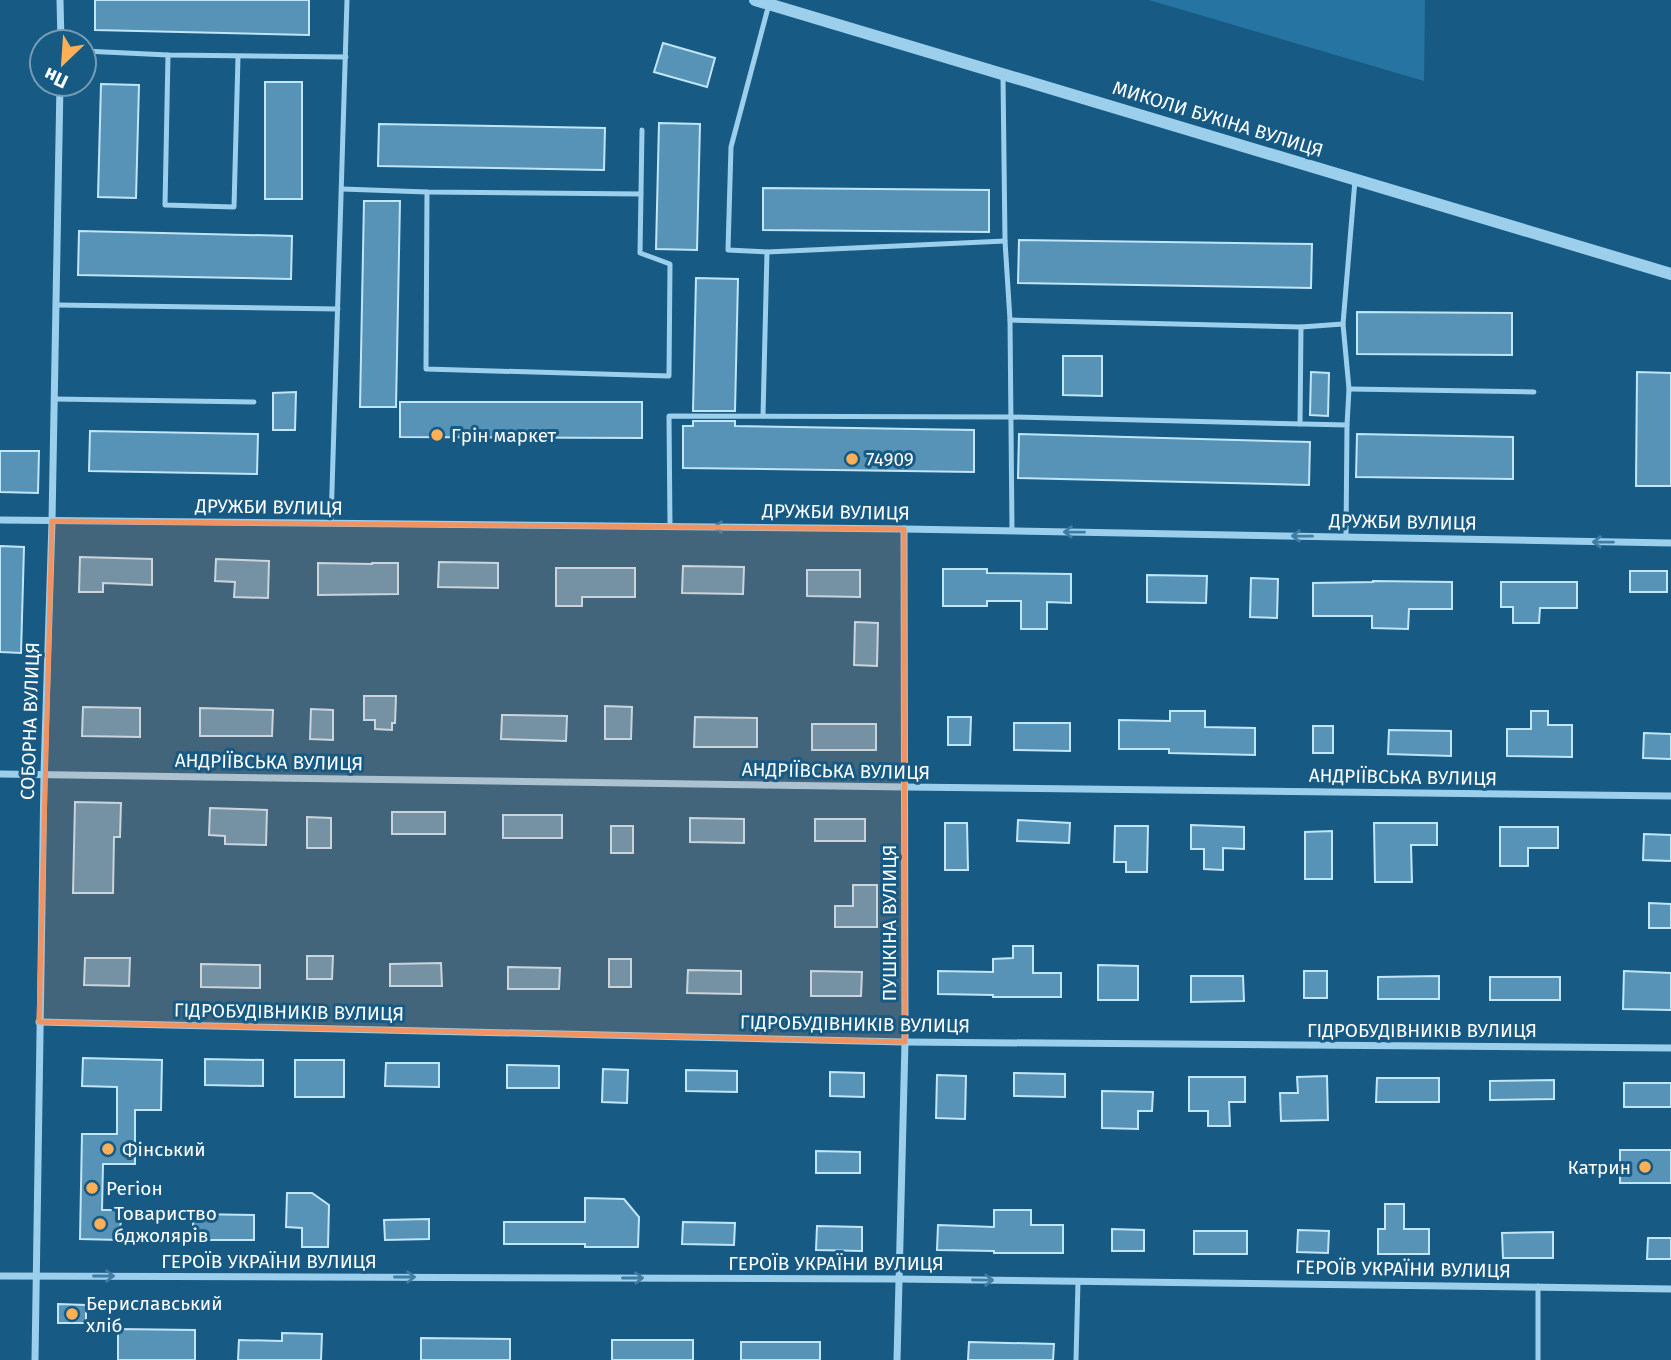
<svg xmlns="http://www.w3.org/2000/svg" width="1671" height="1360" viewBox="0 0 1671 1360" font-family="'Fira Sans',sans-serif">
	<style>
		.green { fill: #2674a1 }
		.building { fill: #5693b6; stroke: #c1e5f9; stroke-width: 2 }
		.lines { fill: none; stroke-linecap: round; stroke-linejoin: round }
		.service { stroke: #9ccfec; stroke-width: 5 }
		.minor { stroke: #9ccfec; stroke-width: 7 }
		.tertiary { stroke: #9ccfec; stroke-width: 12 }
		.oneway { stroke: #3f7da3 }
		.marked { fill: #f09361; fill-opacity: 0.2; stroke: #f09361; stroke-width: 5; stroke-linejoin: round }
		.poi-dot { fill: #ffb057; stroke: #175a84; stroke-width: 2.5 }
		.labels { text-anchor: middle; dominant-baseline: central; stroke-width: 6; stroke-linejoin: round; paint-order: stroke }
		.street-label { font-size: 19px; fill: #fff; stroke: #175a84 }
		.poi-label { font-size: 19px; fill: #fff; stroke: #175a84; text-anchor: start }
	</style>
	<rect width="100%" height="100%" fill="#175a84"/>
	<polygon class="green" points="1149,0 1425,0 1424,81"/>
	<g class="building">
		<polygon points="95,0 309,0 309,35 95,30"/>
		<polygon points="663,43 715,58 707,87 654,72"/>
		<rect x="265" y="82" width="37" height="117"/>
		<polygon points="101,84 139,85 136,198 98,197"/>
		<polygon points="659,123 700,124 697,250 656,249"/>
		<polygon points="379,124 605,128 604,170 378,166"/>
		<polygon points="763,188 989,190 989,232 763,230"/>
		<polygon points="364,201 400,201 396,407 360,407"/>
		<polygon points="79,231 292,236 291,279 78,275"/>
		<polygon points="1019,240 1312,244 1311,288 1018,283"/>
		<polygon points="696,278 738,279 735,411 693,411"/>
		<polygon points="1357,312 1512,313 1512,355 1357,354"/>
		<polygon points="1063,356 1102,356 1102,396 1063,395"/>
		<polygon points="1311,372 1329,373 1328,416 1310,415"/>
		<polygon points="1637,372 1671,373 1671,486 1636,486"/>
		<polygon points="296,392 295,430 273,430 273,393"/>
		<polygon points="400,402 642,402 642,438 400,437"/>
		<polygon points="693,421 735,421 735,426 974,430 974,472 683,468 683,426 693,426"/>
		<polygon points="90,431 258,434 257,474 89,471"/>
		<polygon points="1019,434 1310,442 1309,485 1018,478"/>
		<polygon points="1357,434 1513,437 1513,479 1356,477"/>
		<polygon points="0,451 39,451 38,493 0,492"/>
		<polygon points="0,546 24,547 21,653 0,652"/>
		<polygon points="80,557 152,559 152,585 103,583 103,592 79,592"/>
		<polygon points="216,559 269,561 268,598 234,597 235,582 215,581"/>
		<polygon points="439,562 498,563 498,588 438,587"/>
		<polygon points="318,563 372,564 372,563 398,563 398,594 318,595"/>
		<polygon points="683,566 744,567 743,594 682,593"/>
		<polygon points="556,568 635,568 635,597 582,597 582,606 556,606"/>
		<polygon points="943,569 987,569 987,573 1071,574 1071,603 1047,602 1047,629 1021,629 1021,601 987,601 987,606 943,606"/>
		<polygon points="807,570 860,570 860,597 807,596"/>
		<rect x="1630" y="571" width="37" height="21"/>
		<polygon points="1147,575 1207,576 1206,603 1147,602"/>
		<polygon points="1251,578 1278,579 1277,618 1250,617"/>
		<polygon points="1373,581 1452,582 1452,609 1409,609 1408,629 1372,628 1372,616 1313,616 1313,583 1373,582"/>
		<polygon points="1501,582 1577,582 1577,608 1540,608 1539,623 1513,623 1513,607 1501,607"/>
		<polygon points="855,622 878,623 877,666 854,665"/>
		<polygon points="364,696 396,696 395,723 392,723 392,730 375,729 375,720 364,720"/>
		<polygon points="605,706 632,707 631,739 605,739"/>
		<polygon points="83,707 140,708 140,737 82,736"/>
		<polygon points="200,708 273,710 272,736 200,736"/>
		<polygon points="311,709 333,710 333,740 310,739"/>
		<polygon points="1170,711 1205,711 1205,727 1255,728 1255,755 1169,753 1169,749 1119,749 1119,720 1170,721"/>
		<polygon points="1531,711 1548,711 1548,725 1572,725 1572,757 1507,756 1507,729 1531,729"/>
		<polygon points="502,715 567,716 566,741 501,739"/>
		<polygon points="695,717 757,718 757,747 694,747"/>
		<polygon points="948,717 971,717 970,745 948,745"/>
		<polygon points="1014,723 1070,723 1070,751 1014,750"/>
		<rect x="812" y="724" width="64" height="26"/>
		<rect x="1313" y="726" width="20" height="27"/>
		<polygon points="1389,730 1451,731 1451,756 1388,754"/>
		<polygon points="1644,733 1671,734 1671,759 1643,758"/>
		<polygon points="75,802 121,803 120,837 114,837 113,893 73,893"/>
		<polygon points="210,808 267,810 266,845 225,844 225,836 209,835"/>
		<rect x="392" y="812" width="53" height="22"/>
		<rect x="503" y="815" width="59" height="23"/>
		<polygon points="307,817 331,818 331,848 307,848"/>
		<polygon points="690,818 744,819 744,843 690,842"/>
		<rect x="815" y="819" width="50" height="22"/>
		<polygon points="1018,820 1070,823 1069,843 1017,841"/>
		<polygon points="945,823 967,823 968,870 945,870"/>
		<polygon points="1374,823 1437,823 1437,845 1411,845 1412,882 1375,882"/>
		<polygon points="1191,825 1244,827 1244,849 1223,848 1223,870 1204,869 1204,849 1191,849"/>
		<rect x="611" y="826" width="22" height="27"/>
		<polygon points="1115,826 1148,826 1147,872 1126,872 1126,862 1114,862"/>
		<polygon points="1500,827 1558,827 1558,848 1528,848 1528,866 1500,866"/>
		<polygon points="1332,831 1332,879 1305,879 1305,832"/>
		<polygon points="1644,834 1671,835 1671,861 1643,860"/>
		<polygon points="853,885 877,885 877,927 835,927 835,906 853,906"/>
		<polygon points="1649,903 1671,904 1671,928 1649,928"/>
		<polygon points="1013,946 1033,946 1033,973 1061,973 1061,997 993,997 993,995 938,994 938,971 993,972 993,959 1013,958"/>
		<polygon points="307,956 333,956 332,979 307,979"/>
		<polygon points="85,958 130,958 129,986 84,985"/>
		<rect x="609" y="959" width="22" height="28"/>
		<polygon points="441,963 442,986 390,986 390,964"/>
		<polygon points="201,964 260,965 260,988 201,987"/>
		<polygon points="1098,965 1138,966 1138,1000 1098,1000"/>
		<polygon points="508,967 560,968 559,989 508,989"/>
		<polygon points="688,970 741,971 741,994 687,993"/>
		<polygon points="811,971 862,972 861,996 811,996"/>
		<rect x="1304" y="971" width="23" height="27"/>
		<polygon points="1624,971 1671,973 1671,1010 1623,1009"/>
		<polygon points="1191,976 1243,976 1244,1001 1191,1002"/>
		<polygon points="1439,976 1439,999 1378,999 1378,977"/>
		<rect x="1490" y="977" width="70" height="23"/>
		<polygon points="83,1058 162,1060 161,1110 135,1110 135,1164 103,1164 102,1210 121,1210 120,1240 80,1239 82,1134 117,1134 117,1087 82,1086"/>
		<polygon points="205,1059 263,1060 263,1086 205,1085"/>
		<rect x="295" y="1060" width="49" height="37"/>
		<polygon points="386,1063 439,1063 439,1087 385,1086"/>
		<polygon points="507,1065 559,1066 559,1088 507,1088"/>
		<polygon points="603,1069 628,1070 627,1103 602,1102"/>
		<polygon points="686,1070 737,1071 737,1092 686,1091"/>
		<polygon points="830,1072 864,1073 864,1097 830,1096"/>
		<polygon points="1014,1073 1065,1074 1065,1097 1014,1096"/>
		<polygon points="937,1075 966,1076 965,1119 936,1118"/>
		<polygon points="1327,1076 1328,1120 1281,1121 1280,1093 1298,1093 1297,1077"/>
		<polygon points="1189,1077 1245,1077 1245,1102 1229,1102 1230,1126 1208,1126 1208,1111 1189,1111"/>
		<polygon points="1377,1078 1439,1078 1439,1102 1376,1102"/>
		<polygon points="1554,1080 1554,1099 1490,1100 1490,1081"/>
		<rect x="1624" y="1083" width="47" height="24"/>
		<polygon points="1102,1091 1153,1092 1152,1111 1138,1111 1138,1129 1102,1128"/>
		<rect x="1620" y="1150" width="51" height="33"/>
		<polygon points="816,1151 860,1152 860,1173 816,1173"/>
		<polygon points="287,1193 312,1193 329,1205 328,1247 302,1247 302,1228 286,1227"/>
		<polygon points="585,1198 624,1199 639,1217 638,1247 585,1247 585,1244 504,1244 504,1222 585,1222"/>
		<polygon points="1385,1204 1404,1204 1404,1229 1429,1229 1429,1254 1378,1254 1378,1229 1385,1229"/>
		<polygon points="994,1210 1031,1210 1031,1225 1063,1225 1063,1253 994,1253 994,1251 937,1250 938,1225 994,1227"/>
		<polygon points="193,1214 254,1215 254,1240 193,1240"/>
		<polygon points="429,1219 429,1239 385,1240 384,1220"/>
		<polygon points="683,1222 735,1223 734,1245 682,1244"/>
		<polygon points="817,1226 862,1227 862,1251 816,1250"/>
		<polygon points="1112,1229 1144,1230 1144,1251 1112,1251"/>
		<polygon points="1298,1230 1329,1231 1328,1253 1297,1252"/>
		<rect x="1194" y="1231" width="53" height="23"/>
		<polygon points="1553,1232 1553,1258 1503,1258 1502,1233"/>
		<polygon points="1648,1238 1671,1238 1671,1259 1647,1259"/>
		<polygon points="58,1304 86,1305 86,1323 58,1323"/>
		<polygon points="118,1329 195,1330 195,1360 118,1360"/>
		<polygon points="282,1333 322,1334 321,1360 238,1360 239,1340 282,1341"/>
		<polygon points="421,1338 510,1339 510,1360 421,1360"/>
		<rect x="612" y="1340" width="81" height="20"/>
		<rect x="741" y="1342" width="79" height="18"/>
		<polygon points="969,1342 1054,1344 1053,1360 968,1360"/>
	</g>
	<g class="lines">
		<g class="service">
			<polyline points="769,4 731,147 728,250 767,252 1005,241"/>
			<polyline points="84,51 168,55 346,57"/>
			<polyline points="168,55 165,205 234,207 238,57"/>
			<polyline points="1003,76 1005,241 1010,320 1012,531"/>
			<polyline points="342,189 427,192 641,194"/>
			<polyline points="427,192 426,369 669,376 670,264 640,253 642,130"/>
			<polyline points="56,305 338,309"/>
			<polyline points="1010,320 1301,327 1343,324"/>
			<polyline points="1349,389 1534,392"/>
			<polyline points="54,399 254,402"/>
			<polyline points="763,416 767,252"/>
			<polyline points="1300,424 1301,327"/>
			<polyline points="331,523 347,0"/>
			<polyline points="670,526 669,416 1011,417 1347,425"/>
			<polyline points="1346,537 1347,425 1349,389 1343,324 1355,180"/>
			<polyline points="1538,1286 1538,1360"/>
			<polyline points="1076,1360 1078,1281"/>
		</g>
		<g class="minor">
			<polyline points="60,0 61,42"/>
			<polyline points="0,520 904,529 1671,543"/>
			<polyline points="0,774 905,787 1671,796"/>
			<polyline points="39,1022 905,1042 1671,1048"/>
			<polyline points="0,1276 898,1279 1671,1289"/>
			<polyline points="35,1360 44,774 52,521 60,84"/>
			<polyline points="897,1360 905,1042 904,529"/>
		</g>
		<polyline class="tertiary" points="755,0 1671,274"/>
	</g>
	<defs><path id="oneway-shaft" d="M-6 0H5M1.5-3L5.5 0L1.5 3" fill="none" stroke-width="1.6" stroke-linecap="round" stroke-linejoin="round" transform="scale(1.75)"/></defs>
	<g class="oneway">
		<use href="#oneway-shaft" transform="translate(724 527) rotate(-179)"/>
		<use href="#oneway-shaft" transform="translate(1074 532) rotate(-179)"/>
		<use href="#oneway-shaft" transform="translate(1302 536) rotate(-179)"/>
		<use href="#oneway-shaft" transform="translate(1603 542) rotate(-179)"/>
		<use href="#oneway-shaft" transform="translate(104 1276)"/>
		<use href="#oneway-shaft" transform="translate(405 1277)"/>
		<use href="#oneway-shaft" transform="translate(633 1278)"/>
		<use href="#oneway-shaft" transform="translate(983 1280) rotate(1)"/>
	</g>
	<path class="marked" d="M52,521L904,529L905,1042L39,1022Z"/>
	<g class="poi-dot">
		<circle cx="437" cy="435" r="7"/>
		<circle cx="852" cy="459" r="7"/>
		<circle cx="108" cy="1149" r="7"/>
		<circle cx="1645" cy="1167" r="7"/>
		<circle cx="92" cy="1188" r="7"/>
		<circle cx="100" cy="1224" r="7"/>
		<circle cx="72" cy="1314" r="7"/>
	</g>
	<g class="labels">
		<g class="street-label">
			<text transform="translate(1218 119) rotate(17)">МИКОЛИ БУКІНА ВУЛИЦЯ</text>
			<text transform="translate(269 507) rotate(1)">ДРУЖБИ ВУЛИЦЯ</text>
			<text transform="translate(836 512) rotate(1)">ДРУЖБИ ВУЛИЦЯ</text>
			<text transform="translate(1403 522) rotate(1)">ДРУЖБИ ВУЛИЦЯ</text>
			<text transform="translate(30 721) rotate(-88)">СОБОРНА ВУЛИЦЯ</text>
			<text transform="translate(269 762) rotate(1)">АНДРІЇВСЬКА ВУЛИЦЯ</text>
			<text transform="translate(836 771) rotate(1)">АНДРІЇВСЬКА ВУЛИЦЯ</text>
			<text transform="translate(1403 777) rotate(1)">АНДРІЇВСЬКА ВУЛИЦЯ</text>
			<text transform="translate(889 923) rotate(-90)">ПУШКІНА ВУЛИЦЯ</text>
			<text transform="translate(289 1012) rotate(1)">ГІДРОБУДІВНИКІВ ВУЛИЦЯ</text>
			<text transform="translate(855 1024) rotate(1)">ГІДРОБУДІВНИКІВ ВУЛИЦЯ</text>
			<text x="1422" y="1030">ГІДРОБУДІВНИКІВ ВУЛИЦЯ</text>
			<text x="269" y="1261">ГЕРОЇВ УКРАЇНИ ВУЛИЦЯ</text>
			<text x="836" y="1263">ГЕРОЇВ УКРАЇНИ ВУЛИЦЯ</text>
			<text transform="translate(1403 1269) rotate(1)">ГЕРОЇВ УКРАЇНИ ВУЛИЦЯ</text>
		</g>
		<g class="poi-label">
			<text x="451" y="435">Грін маркет</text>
			<text x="866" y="459">74909</text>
			<text x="122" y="1149">Фінський</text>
			<text x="1631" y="1167" text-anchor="end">Катрин</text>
			<text x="106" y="1188">Регіон</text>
			<text x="114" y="1213">Товариство<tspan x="114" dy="22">бджолярів</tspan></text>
			<text x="86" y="1303">Бериславський<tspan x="86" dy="22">хліб</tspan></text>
		</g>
	</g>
	<g transform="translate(63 63) rotate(205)"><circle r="33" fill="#175a84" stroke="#749cb5" stroke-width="2"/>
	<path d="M0-5L12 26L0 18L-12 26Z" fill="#ffb057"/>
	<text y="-10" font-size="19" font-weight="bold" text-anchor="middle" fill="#ffffff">Пн</text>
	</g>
</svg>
